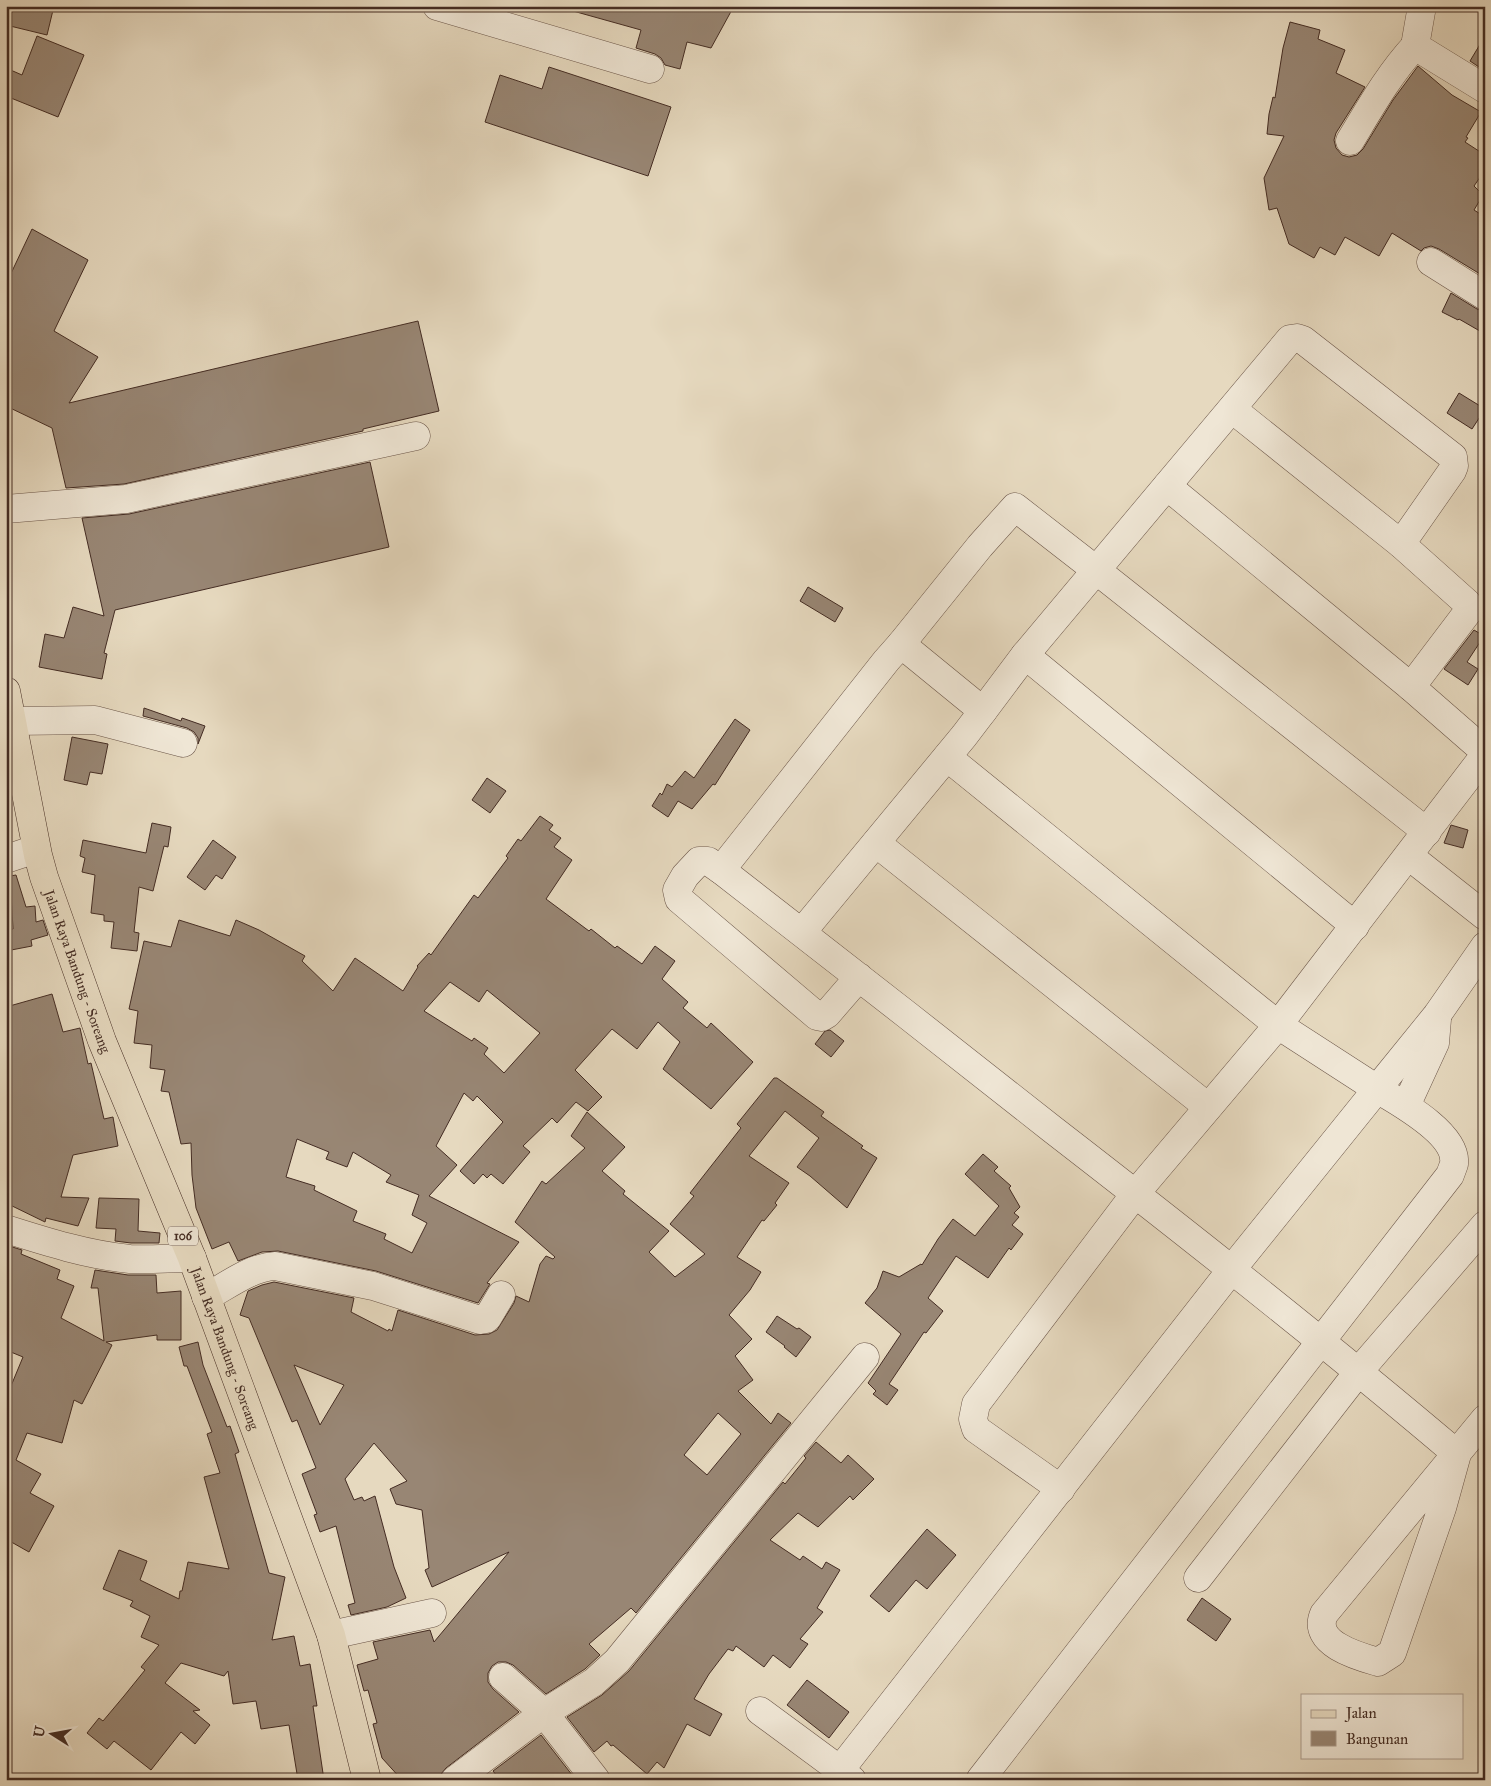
<svg xmlns="http://www.w3.org/2000/svg" width="1491" height="1786" viewBox="0 0 1491 1786" font-family="'IM FELL Great Primer',serif">
	<style>
		.building { fill: #988674; stroke: #442c23; fill-rule: evenodd }
		.lines { fill: none; stroke-linecap: round; stroke-linejoin: round }
		.minor-casing { stroke: #6c574a; stroke-width: 29 }
		.major-casing { stroke: #442c23; stroke-width: 29 }
		.minor { stroke: #efe6d5; stroke-width: 28 }
		.major { stroke: #e6d9bf; stroke-width: 28 }
		.labels { text-anchor: middle; dominant-baseline: central; stroke-width: 4; stroke-linejoin: round; paint-order: stroke }
		.shield { fill: #efe6d5; stroke: #776458; stroke-width: 1 }
		.shield-label { font-size: 12px; font-weight: bold; fill: #442c23 }
		.street-label { font-size: 14px; fill: #442c23; stroke: #efe6d5 }
	</style>
	<rect width="100%" height="100%" fill="#e6d9bf"/>
	<filter id="stains"><feTurbulence type="fractalNoise" baseFrequency=".004" numOctaves="4"/><feColorMatrix values="0 0 0 0 .2 0 0 0 0 .09 0 0 0 0 .02 0 0 0 .5 -.17"/></filter>
	<radialGradient id="worn" r=".72"><stop offset=".6" stop-color="#630" stop-opacity="0"/><stop offset="1" stop-color="#630" stop-opacity=".3"/></radialGradient>
	<g class="building">
		<polygon points="6,6 54,6 47,35 6,25"/>
		<polygon points="573,6 734,6 711,48 687,42 680,69 665,65 661,58 655,54 636,48 641,30 573,11"/>
		<polygon points="1290,22 1320,30 1318,39 1345,50 1336,73 1365,87 1336,133 1334,140 1336,148 1342,155 1349,157 1357,155 1363,149 1393,100 1418,66 1452,95 1481,112 1466,137 1468,138 1465,142 1485,155 1485,170 1474,186 1483,195 1474,210 1485,217 1485,277 1439,249 1431,246 1424,248 1421,251 1392,233 1379,256 1345,237 1335,255 1320,247 1314,258 1289,244 1277,208 1269,210 1264,178 1284,136 1267,134 1269,114 1273,97 1275,98 1283,48"/>
		<polygon points="37,36 84,55 58,117 6,96 6,68 22,75"/>
		<polygon points="1485,36 1485,71 1470,61"/>
		<polygon points="549,67 671,107 648,176 485,122 500,75 542,89"/>
		<polygon points="32,229 88,260 54,331 98,357 69,403 418,321 439,411 363,429 363,431 124,484 66,488 52,428 6,406 6,284"/>
		<polygon points="1451,293 1477,309 1485,312 1485,334 1459,319 1458,320 1442,312"/>
		<polygon points="1459,393 1485,409 1472,429 1447,413"/>
		<polygon points="370,462 389,547 115,610 104,653 107,654 102,679 39,667 45,634 64,638 73,607 104,616 82,518 129,514"/>
		<polygon points="808,587 843,608 835,622 800,601"/>
		<polygon points="1474,630 1484,636 1467,662 1478,669 1468,685 1444,669"/>
		<polygon points="144,708 181,721 182,718 205,726 198,744 198,738 194,732 187,728 143,716"/>
		<polygon points="735,719 750,730 715,785 713,784 692,809 678,801 668,817 652,806 660,793 662,795 667,784 672,787 685,771 694,778"/>
		<polygon points="72,737 108,744 102,774 90,772 87,785 64,780"/>
		<polygon points="487,778 506,791 490,813 472,800"/>
		<path d="M540,816L553,825L549,830L561,838L554,847L572,860L546,899L589,931L591,929L615,948L617,946L642,964L655,946L675,961L662,979L688,1002L683,1008L707,1028L711,1023L753,1062L711,1109L663,1069L680,1042L658,1022L637,1049L612,1029L575,1070L602,1097L588,1111L576,1102L557,1123L552,1118L523,1146L530,1152L503,1184L491,1174L487,1178L483,1174L474,1184L460,1171L503,1122L477,1096L473,1101L464,1093L436,1146L457,1165L429,1196L519,1242L487,1283L490,1284L478,1303L376,1271L278,1251L262,1252L238,1261L229,1242L212,1249L196,1208L192,1175L191,1143L181,1144L169,1092L161,1091L165,1070L150,1068L152,1045L134,1043L138,1011L129,1009L144,941L171,947L179,920L230,936L236,920L259,930L305,956L302,961L333,991L355,958L403,991L418,967L417,966L429,953L431,955L474,895L478,898L508,858L506,856L518,839L521,841ZM450,982L479,1002L487,990L540,1033L504,1073L484,1054L488,1048L474,1038L472,1041L424,1011ZM297,1139L329,1152L326,1159L347,1167L353,1152L391,1175L386,1182L419,1195L412,1215L427,1223L412,1253L384,1239L386,1234L353,1221L357,1211L314,1190L315,1186L286,1177Z"/>
		<polygon points="152,823 171,827 168,847 164,846 153,891 139,887 134,932 139,933 137,951 111,948 114,922 104,921 104,915 91,913 95,875 82,872 85,858 80,856 83,840 146,853"/>
		<polygon points="1451,825 1468,830 1463,848 1444,843"/>
		<polygon points="213,840 236,857 222,879 216,875 205,890 187,877"/>
		<polygon points="16,875 26,907 35,906 36,922 43,920 48,935 31,940 32,946 6,951 6,930 13,929 10,876"/>
		<polygon points="52,994 63,1032 80,1028 88,1064 91,1063 104,1119 113,1117 118,1146 73,1155 61,1197 89,1198 78,1226 46,1218 45,1222 6,1203 6,1007"/>
		<polygon points="830,1030 844,1041 831,1057 815,1044 825,1031"/>
		<path d="M774,1078H777L824,1112L821,1116L863,1146L861,1148L877,1158L847,1208L810,1176L797,1167L819,1138L785,1111L749,1156L789,1183L775,1203L777,1205L764,1221L762,1220L737,1257L761,1272L750,1290L729,1315L752,1339L735,1356L753,1380L738,1391L771,1424L778,1413L791,1423L636,1613L631,1608L589,1644L600,1655L585,1669L546,1694L513,1665L506,1662H498L492,1666L488,1673V1682L493,1689L519,1712L446,1768L436,1780H402L382,1758L373,1724L377,1723L368,1690L364,1691L357,1665L378,1659L373,1642L430,1630L434,1642L509,1552L432,1587L425,1570L429,1568L422,1510L396,1504L390,1489L407,1481L374,1443L345,1479L354,1500L362,1497L364,1501L375,1496L394,1567L406,1598L387,1607L351,1615L348,1605L355,1603L336,1526L320,1532L314,1515L317,1514L302,1474L316,1468L297,1420L292,1422L249,1318L240,1315L248,1291L262,1285L274,1282L354,1298L351,1312L388,1331L389,1329L392,1331L398,1310L475,1335L489,1334L497,1330L514,1303L516,1296L529,1302L540,1264L546,1256L553,1259L555,1257L515,1222L542,1181L546,1184L585,1148L571,1136L587,1112L625,1147L602,1171L625,1191L623,1194L669,1231L649,1252L675,1277L705,1254L670,1224L694,1196L690,1193L741,1128L737,1124ZM294,1365L344,1385L320,1425ZM718,1413L741,1434L707,1475L684,1455Z"/>
		<polygon points="983,1154 998,1167 994,1171 1011,1186 1009,1188 1020,1207 1014,1213 1019,1217 1012,1225 1023,1234 1011,1250 1009,1248 988,1278 956,1256 928,1298 943,1311 926,1333 924,1332 889,1384 898,1390 887,1405 873,1394 876,1391 868,1383 901,1334 865,1303 877,1288 883,1271 899,1277 921,1264 922,1265 938,1239 953,1219 975,1236 999,1206 965,1174"/>
		<polygon points="99,1198 139,1199 138,1231 160,1233 159,1243 131,1243 115,1241 116,1229 96,1228"/>
		<polygon points="6,1245 22,1250 21,1254 60,1270 57,1279 74,1286 61,1318 104,1341 98,1288 91,1288 95,1270 128,1275 156,1275 157,1293 181,1291 181,1340 157,1340 157,1335 106,1342 112,1345 82,1404 74,1400 62,1443 27,1433 16,1460 41,1474 30,1493 54,1506 29,1552 6,1539 6,1398 23,1357 6,1350"/>
		<polygon points="777,1316 797,1329 799,1328 811,1337 796,1357 784,1347 785,1346 766,1332"/>
		<polygon points="198,1342 203,1365 227,1427 230,1426 239,1452 235,1454 269,1573 285,1577 272,1640 294,1636 300,1666 310,1664 317,1706 313,1706 324,1780 298,1780 289,1725 261,1729 256,1701 233,1704 228,1671 224,1676 181,1663 165,1683 200,1710 193,1711 210,1725 195,1744 181,1732 151,1770 114,1741 107,1749 87,1733 99,1718 103,1721 124,1696 145,1670 141,1667 159,1645 141,1637 150,1616 130,1606 133,1601 103,1589 119,1550 147,1561 140,1580 179,1599 180,1591 182,1591 188,1562 229,1569 204,1477 220,1473 207,1434 212,1432 187,1366 184,1366 179,1347"/>
		<polygon points="816,1442 841,1463 848,1455 874,1479 853,1500 850,1496 818,1527 798,1513 770,1540 800,1560 803,1556 822,1569 826,1562 840,1570 817,1608 823,1612 800,1639 808,1644 790,1668 773,1655 764,1667 736,1646 733,1651 728,1649 709,1674 694,1699 722,1714 710,1736 687,1724 664,1768 657,1762 647,1774 613,1745 611,1746 607,1741 594,1752 567,1717 602,1695 629,1671 783,1482 785,1484 806,1458 804,1456"/>
		<polygon points="927,1529 956,1555 927,1589 916,1580 889,1612 870,1596"/>
		<polygon points="1202,1598 1231,1619 1216,1641 1187,1620"/>
		<polygon points="807,1680 849,1712 829,1738 787,1705"/>
		<polygon points="541,1735 576,1780 500,1780 493,1771"/>
	</g>
	<g class="lines">
		<defs>
			<g id="minor">
				<polyline points="437,6 650,69"/>
				<polyline points="1422,6 1415,46 1485,89"/>
				<path d="M1350,141C1370,108 1389,74 1415,46"/>
				<polyline points="1431,262 1485,296"/>
				<polyline points="1232,409 1401,544"/>
				<polyline points="1167,486 1411,687"/>
				<polyline points="6,509 126,499 416,436"/>
				<polyline points="901,644 980,546 1015,507 1096,570 1427,832"/>
				<polyline points="1025,655 1355,926"/>
				<polyline points="983,711 1025,655 1290,339 1297,338 1303,340 1453,457 1454,466 1452,471 1401,544 1467,603 1469,607 1467,613 1411,687 1482,749 1481,760 1278,1025 1135,1194 976,1404 973,1419 976,1429 1061,1489"/>
				<polyline points="13,721 95,720 183,743"/>
				<polyline points="947,757 1278,1025 1377,1089 1437,1015 1485,946"/>
				<polyline points="876,843 1208,1107"/>
				<polyline points="1409,856 1485,916"/>
				<polyline points="6,859 36,849"/>
				<polyline points="721,870 886,661 901,644 983,711 964,736 802,932"/>
				<path d="M859,977L827,1014L822,1017L817,1016L679,899L677,890L685,876L699,861H708L721,870C832,956 942,1042 1052,1129C1189,1235 1325,1342 1457,1454L1442,1508L1392,1653L1378,1662C1357,1656 1311,1643 1324,1614L1485,1419"/>
				<polyline points="1406,1106 1435,1043 1437,1019"/>
				<path d="M6,1229C47,1242 88,1255 130,1259C150,1260 172,1258 192,1258"/>
				<path d="M206,1297C227,1286 251,1267 275,1266L373,1286L480,1320L486,1319L488,1317L501,1295"/>
				<polyline points="1198,1578 1359,1371 1485,1225"/>
				<polyline points="331,1635 432,1613"/>
				<polyline points="503,1677 544,1713 596,1780"/>
				<polyline points="760,1711 840,1770"/>
				<polyline points="455,1780 544,1713 594,1682 617,1661 865,1357"/>
				<path d="M852,1780L840,1770L1232,1269L1377,1089C1399,1102 1458,1134 1454,1164C1453,1167 1451,1172 1450,1175L980,1780"/>
			</g>
			<g id="major">
				<path id="s1" d="M6,691L38,855L44,877L102,1041L192,1258L331,1635L367,1780"/>
			</g>
		</defs>
		<use href="#minor" class="minor-casing"/>
		<use href="#major" class="major-casing"/>
		<use href="#minor" class="minor"/>
		<use href="#major" class="major"/>
	</g>
	<g class="labels">
		<rect class="shield" x="168" y="1226.5" width="30" height="19" rx="4"/>
		<g class="shield-label">
			<text x="183" y="1236">106</text>
		</g>
		<g class="street-label">
			<text stroke="none"><textPath href="#s1" startOffset="290">Jalan Raya Bandung - Soreang</textPath></text>
			<text stroke="none"><textPath href="#s1" startOffset="695">Jalan Raya Bandung - Soreang</textPath></text>
		</g>
	</g>
	<rect width="1491" height="1786" fill="none" stroke="#e6d9bf" stroke-width="25"/>
	<rect x="8" y="8" width="1476" height="1771" fill="none" stroke="#442c23" stroke-width="2.5"/>
	<rect x="12" y="12" width="1466" height="1761" fill="none" stroke="#442c23"/>
	<rect x="1301" y="1694" width="162" height="65" fill="#efe6d5" stroke="#ab9c8e"/>
	<rect x="1311" y="1710" width="25" height="8" fill="#e6d9bf" stroke="#ab9c8e"/>
	<text x="1346" y="1718" font-size="15" fill="#442c23">Jalan</text>
	<rect x="1311" y="1731" width="25" height="15" fill="#988674" stroke="#ab9c8e"/>
	<text x="1346" y="1744" font-size="15" fill="#442c23">Bangunan</text>
	<g transform="translate(52 1734) rotate(281)" stroke="#efe6d5" stroke-width="4" paint-order="stroke">
	<path d="M0-4L9 19L0 12L-9 19Z" fill="#442c23"/>
	<text y="-8" font-size="14" font-weight="bold" text-anchor="middle" fill="#442c23">U</text>
	</g>
	<rect width="100%" height="100%" filter="url(#stains)"/>
	<rect width="100%" height="100%" fill="url(#worn)"/>
</svg>
